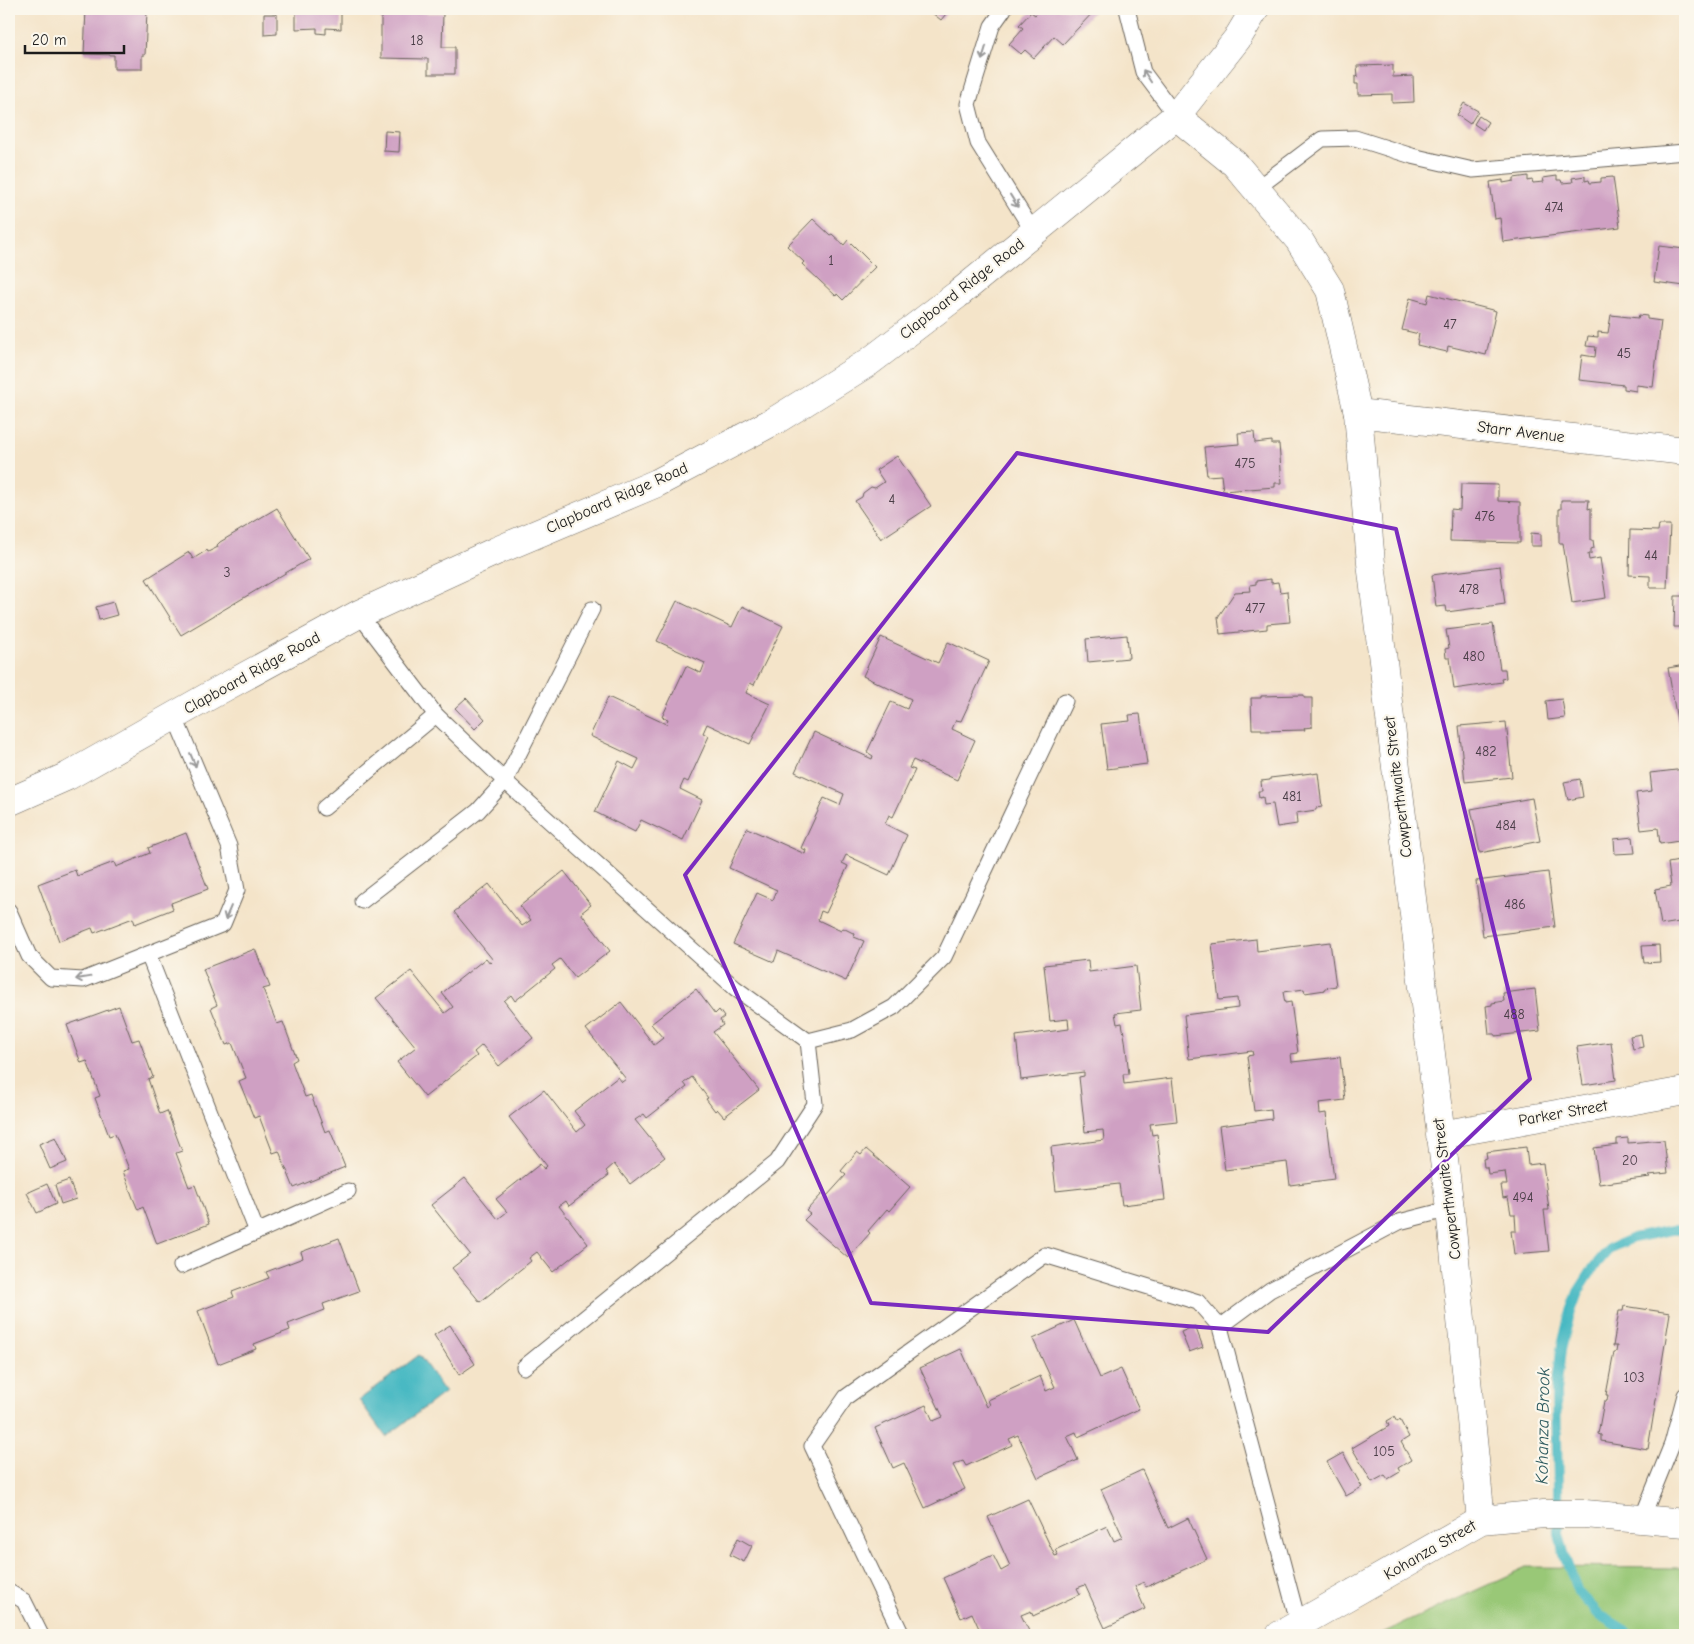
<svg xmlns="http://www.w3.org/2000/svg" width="1694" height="1644" viewBox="0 0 1694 1644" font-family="'Comic Neue',sans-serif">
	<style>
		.green { fill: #99c877; stroke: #5a724a }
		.water { fill: #4ab9c3; stroke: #336a70 }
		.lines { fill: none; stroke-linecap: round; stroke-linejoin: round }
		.stream { stroke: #4ab9c3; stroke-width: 10 }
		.building { fill: #cfa0c3 }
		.lane-casing { stroke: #686259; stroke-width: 17 }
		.street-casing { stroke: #686259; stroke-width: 29 }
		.secondary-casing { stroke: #686259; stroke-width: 29 }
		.lane { stroke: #fff; stroke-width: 15 }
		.street { stroke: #fff; stroke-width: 28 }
		.secondary { stroke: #fff; stroke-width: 28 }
		.oneway { stroke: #999 }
		.marked { fill: none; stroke: #7b2cbf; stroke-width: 4; stroke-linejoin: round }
		.labels { text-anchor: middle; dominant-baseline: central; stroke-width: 4.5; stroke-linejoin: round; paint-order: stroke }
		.number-label { font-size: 14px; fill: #493d46 }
		.street-label { font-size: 16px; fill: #1c1c1c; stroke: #fbf7ec }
		.water-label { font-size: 18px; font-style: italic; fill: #2e5b5f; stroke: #fbf7ec }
	</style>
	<rect width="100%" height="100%" fill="#fbf7ec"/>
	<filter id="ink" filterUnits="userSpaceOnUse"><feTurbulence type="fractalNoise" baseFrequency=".02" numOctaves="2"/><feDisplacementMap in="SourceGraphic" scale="10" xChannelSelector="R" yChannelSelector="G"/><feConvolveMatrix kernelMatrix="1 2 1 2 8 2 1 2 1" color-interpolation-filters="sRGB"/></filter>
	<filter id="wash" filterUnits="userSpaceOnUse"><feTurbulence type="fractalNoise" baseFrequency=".0096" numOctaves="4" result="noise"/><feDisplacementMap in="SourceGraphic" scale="20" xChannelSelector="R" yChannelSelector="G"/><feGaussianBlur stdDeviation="1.12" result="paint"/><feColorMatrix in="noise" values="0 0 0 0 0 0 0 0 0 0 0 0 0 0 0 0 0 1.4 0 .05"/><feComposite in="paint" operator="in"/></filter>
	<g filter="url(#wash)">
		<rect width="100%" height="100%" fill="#f4e4c9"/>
		<polygon class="green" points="1527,1567 1685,1568 1685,1635 1378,1635"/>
		<polygon class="water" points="419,1355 445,1392 386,1437 359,1400"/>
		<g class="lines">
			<polyline class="stream" points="1633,1635 1597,1613 1578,1592 1565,1558 1559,1534 1556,1392 1561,1350 1569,1317 1578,1292 1594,1267 1610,1248 1633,1238 1672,1230 1685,1230"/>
		</g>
		<g id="blocks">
			<g class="building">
				<polygon points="86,9 147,11 145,55 142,55 142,69 114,69 114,55 84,54"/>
				<polygon points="296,9 341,9 341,29 326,28 326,34 317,33 317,28 296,29"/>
				<polygon points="413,9 421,9 421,13 443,13 442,47 455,47 455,74 428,74 428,59 381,58 381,13 413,13"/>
				<polygon points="927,9 950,9 941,20"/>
				<polygon points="1041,9 1096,9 1063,44 1054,36 1034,58 1025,50 1021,54 1009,44 1023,28 1019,25 1031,12 1035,15"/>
				<polygon points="264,14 277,14 277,34 264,35"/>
				<polygon points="1393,65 1393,77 1413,76 1414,102 1392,103 1392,94 1358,95 1358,84 1355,84 1355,77 1358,76 1357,66"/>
				<polygon points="1464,103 1478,111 1470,124 1457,115"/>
				<polygon points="1479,116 1488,122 1483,130 1474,124"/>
				<polygon points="385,131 400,132 399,152 384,151"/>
				<polygon points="1528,176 1528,181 1532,180 1533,183 1544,182 1543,178 1557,176 1557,180 1561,180 1562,183 1573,182 1572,178 1585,176 1585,181 1589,180 1590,183 1601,182 1601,178 1613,177 1620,227 1503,242 1500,218 1495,219 1490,182 1503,180 1503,183 1514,181 1514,178"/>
				<polygon points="813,219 830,235 832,234 844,245 848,240 875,267 843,300 837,294 836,296 802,264 804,262 787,246"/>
				<polygon points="1659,246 1685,249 1685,286 1654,282"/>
				<polygon points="1429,294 1496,311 1486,355 1448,346 1447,352 1417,345 1419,334 1402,330 1410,298 1427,303"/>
				<polygon points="1611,315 1638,318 1639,315 1647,316 1647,319 1661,321 1653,387 1636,385 1636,391 1624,389 1624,385 1579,380 1582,355 1595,357 1596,347 1586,346 1588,336 1598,337 1598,332 1608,333"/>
				<polygon points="1254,432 1255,443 1272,441 1272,444 1279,444 1282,483 1275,483 1275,487 1223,491 1221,475 1207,476 1204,447 1239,444 1238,433"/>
				<polygon points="897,456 931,506 881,539 855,501 862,497 863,493 871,487 875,488 884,482 876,470"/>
				<polygon points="1461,484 1498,485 1498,501 1520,502 1520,543 1450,541 1451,509 1460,510"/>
				<polygon points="1561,500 1589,500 1588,509 1591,508 1591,540 1593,540 1594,548 1591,549 1591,554 1588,554 1589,560 1600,558 1606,598 1572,603 1563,543 1559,543 1559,509 1561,509"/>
				<polygon points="277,508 309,559 181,635 146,579 189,552 193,559 207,550 208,552 218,547 217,545 220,542"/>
				<polygon points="1659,525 1670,525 1667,588 1650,588 1650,576 1629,575 1630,530 1658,531"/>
				<polygon points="1531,533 1541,534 1541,546 1531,546"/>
				<polygon points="1500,566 1505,604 1447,612 1446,606 1436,607 1432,575"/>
				<polygon points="1271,579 1271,583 1278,582 1280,592 1287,591 1290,622 1267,624 1267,629 1220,634 1218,617 1235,592 1251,591 1250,585 1256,584 1256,581"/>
				<polygon points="1675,596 1685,596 1685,627 1674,627"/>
				<polygon points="677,601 732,627 742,606 783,626 754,685 750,683 746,693 770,704 750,744 707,724 703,733 709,736 688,782 684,780 680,789 702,800 683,840 641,820 635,832 595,812 619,761 634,769 639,759 590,736 608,697 666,724 668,719 662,717 686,666 701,673 705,663 657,641"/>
				<polygon points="113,602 117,615 99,620 96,607"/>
				<polygon points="1493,624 1500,669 1505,669 1506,678 1501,679 1502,682 1454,689 1450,658 1446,658 1445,649 1449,648 1446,630"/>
				<polygon points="1127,635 1129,658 1088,662 1086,639"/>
				<polygon points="881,637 938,663 948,642 989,661 961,721 956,720 952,729 975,740 957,780 913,760 909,768 915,770 893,817 889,815 885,824 907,835 889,875 846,855 842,863 848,866 826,913 821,911 818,920 841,931 843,928 855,934 854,937 864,941 846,981 778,951 774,962 733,944 757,893 773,900 777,890 729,868 747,828 805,854 806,850 801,848 824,798 840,805 844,794 795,772 814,732 872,759 873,756 867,752 891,702 907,709 911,699 863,676"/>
				<polygon points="1685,665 1685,737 1680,738 1668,668"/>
				<polygon points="1304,695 1304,698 1312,698 1312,727 1304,728 1305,730 1262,731 1262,729 1252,729 1251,698 1261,698 1261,696"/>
				<polygon points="466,698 485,719 475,729 455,708"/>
				<polygon points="1562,699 1565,718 1548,720 1546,701"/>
				<polygon points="1140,714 1147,764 1107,769 1101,724 1130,721 1129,715"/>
				<polygon points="1506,722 1512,777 1465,782 1459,726"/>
				<polygon points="1685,769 1685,840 1660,844 1658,828 1641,830 1636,793 1652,791 1650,773"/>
				<polygon points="1312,773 1312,774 1318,773 1322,807 1316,808 1316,810 1296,813 1297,824 1277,827 1273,804 1264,805 1263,797 1259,798 1258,791 1262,791 1261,781 1270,780 1270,778"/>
				<polygon points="1580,779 1583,797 1568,800 1564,782"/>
				<polygon points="1532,798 1540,841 1480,853 1471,809"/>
				<polygon points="186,833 208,889 171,903 173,909 135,924 133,918 94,933 92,928 59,941 38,884 75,870 77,876 114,862 116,867 150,853 148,848"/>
				<polygon points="1633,837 1635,853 1615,854 1614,839"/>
				<polygon points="1685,860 1685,921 1661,925 1655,889 1671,886 1668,863"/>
				<polygon points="564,871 591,905 581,913 610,951 575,978 560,959 552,965 555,969 515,1001 511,995 504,1001 533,1038 499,1066 482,1045 474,1052 477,1056 425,1097 397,1062 416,1047 376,998 411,971 445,1013 453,1007 442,993 486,958 490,963 493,960 454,912 489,884 522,926 531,920 520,906"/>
				<polygon points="1548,872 1555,927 1483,936 1476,881"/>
				<polygon points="1256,939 1257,951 1330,942 1336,986 1325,988 1325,990 1305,993 1304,989 1283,992 1285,1003 1291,1002 1298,1053 1291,1054 1292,1062 1340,1057 1345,1100 1319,1103 1320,1114 1326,1113 1334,1179 1290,1185 1287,1162 1225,1170 1219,1126 1272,1119 1271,1109 1254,1111 1247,1056 1253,1055 1252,1051 1189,1059 1184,1015 1238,1008 1237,998 1219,1000 1212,944"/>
				<polygon points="1659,945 1660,962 1644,963 1642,946"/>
				<polygon points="255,949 270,987 263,989 277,1024 283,1022 293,1049 297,1059 292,1062 305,1097 311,1095 325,1132 330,1130 345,1167 294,1188 279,1151 273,1153 259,1116 254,1118 239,1081 246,1078 232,1043 226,1045 211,1008 217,1005 203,969"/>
				<polygon points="1088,960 1089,972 1136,966 1141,1010 1115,1013 1117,1024 1122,1023 1125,1040 1129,1074 1123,1074 1124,1084 1172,1078 1177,1121 1150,1124 1152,1135 1157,1134 1165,1200 1122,1205 1119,1184 1056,1191 1051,1147 1104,1140 1103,1130 1085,1132 1079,1077 1084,1076 1084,1072 1021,1080 1016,1036 1069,1029 1068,1019 1050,1021 1044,965"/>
				<polygon points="696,989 715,1014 719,1010 724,1017 720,1020 723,1025 713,1032 759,1090 724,1117 717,1109 715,1111 706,1099 708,1098 692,1077 684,1083 687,1087 647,1118 644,1114 635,1120 665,1157 630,1184 614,1164 606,1171 609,1175 569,1206 566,1201 559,1206 588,1244 553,1272 537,1252 529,1258 531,1261 480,1302 452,1268 470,1254 431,1205 465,1178 498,1219 507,1212 496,1199 540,1164 544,1169 547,1166 509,1117 544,1090 577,1132 585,1125 574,1111 618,1077 622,1082 626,1079 586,1029 621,1002 654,1045 663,1038 651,1024"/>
				<polygon points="1535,989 1540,1031 1495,1036 1495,1034 1489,1034 1486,1006 1492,1005 1492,1003 1504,1001 1503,993"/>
				<polygon points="119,1006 132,1041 139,1039 153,1077 148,1079 160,1114 167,1111 182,1151 176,1153 189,1187 195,1185 209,1224 157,1244 143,1207 138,1210 133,1198 123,1171 129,1169 115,1134 109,1136 95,1098 100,1096 87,1061 81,1063 67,1025"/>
				<polygon points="1641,1034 1643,1047 1633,1049 1630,1036"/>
				<polygon points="1611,1042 1616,1080 1583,1085 1577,1047"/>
				<polygon points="56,1137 67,1162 50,1169 39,1144"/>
				<polygon points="1628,1138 1628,1143 1664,1140 1668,1173 1649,1175 1650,1177 1599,1184 1594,1148 1617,1145 1617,1139"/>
				<polygon points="1526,1147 1528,1165 1543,1163 1549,1210 1544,1210 1549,1251 1514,1254 1511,1231 1516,1231 1515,1214 1511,1214 1508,1197 1503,1198 1501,1185 1507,1185 1505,1172 1488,1174 1487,1167 1484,1167 1483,1159 1487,1158 1486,1152"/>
				<polygon points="866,1149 910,1187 889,1211 887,1209 868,1231 870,1233 848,1258 804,1220 810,1214 806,1211 823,1193 827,1196 846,1175 841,1171 857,1152 861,1155"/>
				<polygon points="69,1180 76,1199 61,1204 55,1185"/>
				<polygon points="47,1184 56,1204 37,1213 27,1193"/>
				<polygon points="339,1238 359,1291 323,1304 325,1310 288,1324 290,1330 254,1344 256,1349 218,1364 198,1311 234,1297 232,1292 269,1278 266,1272 303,1258 301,1252"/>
				<polygon points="1624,1306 1670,1313 1648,1449 1601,1441 1601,1435 1598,1434 1604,1401 1607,1401 1608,1395 1606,1395 1614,1352 1616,1352 1617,1346 1613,1346 1619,1311 1623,1311"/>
				<polygon points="1074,1320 1100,1378 1121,1369 1139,1409 1078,1437 1076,1432 1067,1436 1078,1460 1038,1478 1018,1435 1009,1439 1012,1445 966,1466 963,1461 953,1465 965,1489 925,1508 904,1463 893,1468 875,1428 926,1405 933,1421 943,1417 920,1368 961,1349 987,1407 990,1405 988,1400 1040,1376 1046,1391 1055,1387 1033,1339"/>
				<polygon points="450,1325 475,1364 459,1375 434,1335"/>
				<polygon points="1195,1326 1203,1347 1189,1352 1181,1332"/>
				<polygon points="1394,1417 1397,1422 1400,1420 1409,1437 1401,1442 1411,1460 1398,1468 1400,1472 1388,1479 1385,1475 1372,1482 1352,1448 1389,1426 1387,1421"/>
				<polygon points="1343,1453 1362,1487 1346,1496 1327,1462"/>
				<polygon points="1142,1470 1168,1528 1188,1518 1207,1559 1146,1587 1144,1582 1135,1586 1145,1609 1105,1628 1085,1585 1077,1588 1080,1594 1033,1616 1031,1611 1021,1615 1031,1635 982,1635 972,1613 961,1618 943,1578 993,1555 1001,1571 1010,1566 988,1517 1028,1499 1055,1556 1058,1555 1055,1550 1107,1526 1114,1541 1123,1537 1101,1489"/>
				<polygon points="738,1538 752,1546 744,1562 730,1555"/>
			</g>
		</g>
	</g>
	<g filter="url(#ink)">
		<use href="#blocks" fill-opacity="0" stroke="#686259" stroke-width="1"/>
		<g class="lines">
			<defs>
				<g id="lane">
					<polyline points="1004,9 992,26 968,104 978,143 1034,233"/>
					<polyline points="1127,9 1143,72 1176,116"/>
					<polyline points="1256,189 1322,139 1355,138 1412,156 1473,170 1685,152"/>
					<polyline points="359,614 436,715 505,781 735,988 808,1041"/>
					<polyline points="324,808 436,715"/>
					<polyline points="362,901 478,811 505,781 592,609"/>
					<polyline points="9,911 29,956 51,978 83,980 223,924 237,890 229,846 174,715"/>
					<polyline points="148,954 257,1232"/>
					<polyline points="181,1266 348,1191"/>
					<polyline points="1220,1327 1270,1290 1399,1222 1450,1209"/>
					<polyline points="524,1367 777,1162 815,1104 808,1041 852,1030 894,1007 944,957 1065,701"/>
					<polyline points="1642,1518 1672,1444 1685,1395"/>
					<polyline points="9,1592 24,1601 41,1635"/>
					<polyline points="902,1635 812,1446 846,1397 1045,1255 1198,1302 1220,1327 1299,1625"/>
				</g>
				<g id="street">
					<polyline points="1358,413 1371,563 1450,1209 1481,1520"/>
					<polyline points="1440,1135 1685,1091"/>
					<polyline points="1280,1635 1481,1520 1544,1514 1585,1514 1685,1523"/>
				</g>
				<g id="secondary">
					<polyline points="1176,116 1235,164 1299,240 1330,290 1358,413 1685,451"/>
					<polyline points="9,802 68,776 218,691 359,614 496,551 657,483 776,420 869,362 957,295 1176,116 1237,39 1255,9"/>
				</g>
			</defs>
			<use href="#lane" class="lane-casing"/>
			<use href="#street" class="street-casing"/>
			<use href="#secondary" class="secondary-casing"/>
			<use href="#lane" class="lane"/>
			<use href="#street" class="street"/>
			<use href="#secondary" class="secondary"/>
		</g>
		<defs><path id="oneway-shaft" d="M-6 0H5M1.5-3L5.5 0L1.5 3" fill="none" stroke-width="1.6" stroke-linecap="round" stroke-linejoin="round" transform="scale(1.25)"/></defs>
		<g class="oneway">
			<use href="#oneway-shaft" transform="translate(984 53) rotate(107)"/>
			<use href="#oneway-shaft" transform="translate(1147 76) rotate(-123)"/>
			<use href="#oneway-shaft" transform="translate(1014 201) rotate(58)"/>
			<use href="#oneway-shaft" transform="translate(193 760) rotate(67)"/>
			<use href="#oneway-shaft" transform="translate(228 913) rotate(113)"/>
			<use href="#oneway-shaft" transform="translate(83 978) rotate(170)"/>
		</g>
	</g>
	<path class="marked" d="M1017,453L1396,529L1530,1079L1268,1332L871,1303L685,875Z"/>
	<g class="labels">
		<g class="number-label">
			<text x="417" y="40">18</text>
			<text x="1554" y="207">474</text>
			<text x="831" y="260">1</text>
			<text x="1450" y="324">47</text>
			<text x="1624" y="353">45</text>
			<text x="1245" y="463">475</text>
			<text x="892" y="499">4</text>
			<text x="1485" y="516">476</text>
			<text x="1651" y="555">44</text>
			<text x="227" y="572">3</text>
			<text x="1469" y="589">478</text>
			<text x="1255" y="608">477</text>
			<text x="1474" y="656">480</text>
			<text x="1486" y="751">482</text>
			<text x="1292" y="796">481</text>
			<text x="1506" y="825">484</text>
			<text x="1515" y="904">486</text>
			<text x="1514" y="1014">488</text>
			<text x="1630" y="1160">20</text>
			<text x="1523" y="1197">494</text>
			<text x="1634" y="1377">103</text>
			<text x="1384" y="1451">105</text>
		</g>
		<g class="street-label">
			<text transform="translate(962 289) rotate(-38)">Clapboard Ridge Road</text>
			<text transform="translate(1521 432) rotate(7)">Starr Avenue</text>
			<text transform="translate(617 498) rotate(-24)">Clapboard Ridge Road</text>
			<text transform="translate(252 673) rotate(-29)">Clapboard Ridge Road</text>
			<text transform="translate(1398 787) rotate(-97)">Cowperthwaite Street</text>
			<text transform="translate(1563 1113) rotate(-10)">Parker Street</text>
			<text transform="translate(1447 1189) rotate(-97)">Cowperthwaite Street</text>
			<text transform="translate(1430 1550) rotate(-30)">Kohanza Street</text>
		</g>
		<g class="water-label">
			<text transform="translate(1543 1426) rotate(-89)">Kohanza Brook</text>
		</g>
	</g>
	<rect width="1694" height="1644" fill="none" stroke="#fbf7ec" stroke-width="30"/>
	<path d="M25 45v8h99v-8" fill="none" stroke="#1c1c1c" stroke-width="2.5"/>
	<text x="32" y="45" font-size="15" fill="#1c1c1c" stroke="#fbf7ec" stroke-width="4" paint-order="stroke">20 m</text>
</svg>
